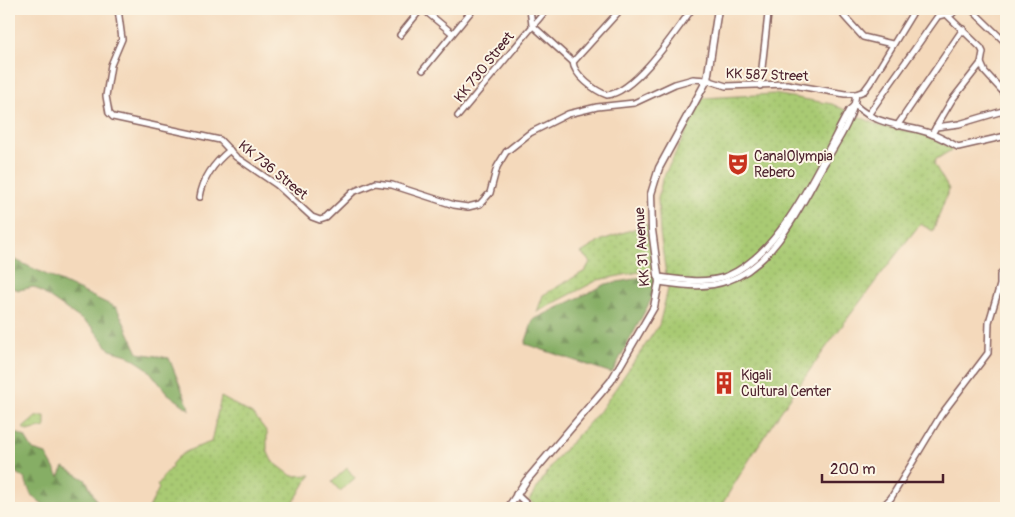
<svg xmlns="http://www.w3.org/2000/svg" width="1015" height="517" viewBox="0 0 1015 517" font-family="Pangolin,sans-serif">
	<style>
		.grass { fill: url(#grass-dots); stroke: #7a744f }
		.forest { fill: url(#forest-firs); stroke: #686648 }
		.pitch { fill: #a9ca73; stroke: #7a744f }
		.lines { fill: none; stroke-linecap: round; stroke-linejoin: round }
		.minor-casing { stroke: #86605d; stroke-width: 8 }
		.major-casing { stroke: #86605d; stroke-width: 9 }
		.minor { stroke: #fff; stroke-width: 5 }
		.major { stroke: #fff; stroke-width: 6 }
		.labels { text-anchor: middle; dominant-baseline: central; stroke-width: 4; stroke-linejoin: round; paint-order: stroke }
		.street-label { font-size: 14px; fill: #4a1f2b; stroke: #fcf5e5 }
		.poi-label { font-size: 14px; fill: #4a1f2b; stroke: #fcf5e5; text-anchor: start }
	</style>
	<defs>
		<pattern id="grass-dots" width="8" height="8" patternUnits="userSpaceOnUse" patternTransform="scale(1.25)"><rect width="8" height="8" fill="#a9ca73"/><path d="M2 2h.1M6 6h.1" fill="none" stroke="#93ad64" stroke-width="1.8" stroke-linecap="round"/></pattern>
		<pattern id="forest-firs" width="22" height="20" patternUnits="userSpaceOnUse" patternTransform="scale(1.25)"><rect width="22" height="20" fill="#86ae65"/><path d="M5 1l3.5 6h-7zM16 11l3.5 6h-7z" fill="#708d53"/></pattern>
	</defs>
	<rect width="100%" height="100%" fill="#fcf5e5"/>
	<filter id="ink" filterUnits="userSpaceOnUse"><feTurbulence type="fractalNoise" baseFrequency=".02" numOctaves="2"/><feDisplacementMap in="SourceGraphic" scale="10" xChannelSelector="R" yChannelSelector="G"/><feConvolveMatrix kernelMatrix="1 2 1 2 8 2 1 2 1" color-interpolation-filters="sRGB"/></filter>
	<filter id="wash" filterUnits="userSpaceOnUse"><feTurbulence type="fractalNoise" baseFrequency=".0096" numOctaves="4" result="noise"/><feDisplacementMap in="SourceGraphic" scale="20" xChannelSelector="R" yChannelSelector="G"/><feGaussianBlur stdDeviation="1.12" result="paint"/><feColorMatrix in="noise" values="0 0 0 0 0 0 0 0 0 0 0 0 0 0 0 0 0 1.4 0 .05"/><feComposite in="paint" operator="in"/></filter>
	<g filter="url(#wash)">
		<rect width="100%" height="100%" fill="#f4d9bb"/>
		<g class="grass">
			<path d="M774,94L832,104L880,126L920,133L953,149L935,160L934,164L949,189L933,231L920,224C849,315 778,408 720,508H537L529,500L556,459L600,411L659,325L668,289L660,233L658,199L662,180L703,98Z"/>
			<polygon points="648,224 655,269 598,280 537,312 543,295 585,271 590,262 581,253 602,240"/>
			<path d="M221,397L254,415L267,432V450L272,461L292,476L311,475C302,485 298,497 290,508H149L159,488L157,486C166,475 160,477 173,467L171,465C181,451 195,448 211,442Z"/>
			<polygon points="37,416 45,416 45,427 27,431 23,428"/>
		</g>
		<g class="forest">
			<polygon points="9,257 117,308 138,353 169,358 190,410 167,393 147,368 127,355 110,350 91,326 34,287 19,290 9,287"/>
			<polygon points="656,275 653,296 612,373 525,344 533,320 606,284"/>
			<polygon points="9,429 25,437 33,450 46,454 59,477 64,467 86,480 100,508 48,508 31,495 25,479 9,468"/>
		</g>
		<polygon class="pitch" points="347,468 355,478 340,491 332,482"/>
	</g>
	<g filter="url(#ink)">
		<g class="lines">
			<defs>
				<g id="minor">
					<polyline points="118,9 122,39 111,65 106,96 109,113 113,117 220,140 236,157 277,185 312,217 320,220 326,218 353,192 375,183 392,185 454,205 468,207 480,204 490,193 497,167 506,152 530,133 568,114 597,107 634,103 675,84 693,79 707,80 726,86 787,84 845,94 856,94 864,91 870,83 915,9"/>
					<polyline points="423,9 452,33"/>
					<path d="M530,9L532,25L573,62C574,75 595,91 607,95C635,93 676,31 692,9"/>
					<polyline points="941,9 946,14 952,14 957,9"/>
					<polyline points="971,9 1006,43"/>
					<polyline points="844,16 863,37 892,44"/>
					<polyline points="400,35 421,9"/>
					<polyline points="573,62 621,9"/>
					<polyline points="423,70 473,9"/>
					<polyline points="760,86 768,14"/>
					<path d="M855,105C874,123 895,124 919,130C933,133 946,140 958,147L1006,136"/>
					<polyline points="868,115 938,16 946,14 981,48 983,52 981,63 985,72 1006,95"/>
					<polyline points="458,116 547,9"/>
					<polyline points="897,126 963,29"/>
					<polyline points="936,127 952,100 981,63"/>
					<polyline points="932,134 936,127 959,124 1006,110"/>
					<path d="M200,197C203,178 215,162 230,150"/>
					<path d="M659,277C681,280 705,284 727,276C783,253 821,161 849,110L855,105"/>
					<path d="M659,282C682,285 705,289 727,281C774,266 801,205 823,166C836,143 853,121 856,94"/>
					<polyline points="516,494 531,508"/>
					<polyline points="881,508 891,498 941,415 988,353 989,322 1000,285 1000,275 1006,268"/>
				</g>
				<polyline id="major" points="508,508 526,481 611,381 654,307 659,282 652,230 651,194 659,168 707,80 718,9"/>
			</defs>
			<use href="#minor" class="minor-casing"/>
			<use href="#major" class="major-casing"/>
			<use href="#minor" class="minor"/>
			<use href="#major" class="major"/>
		</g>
	</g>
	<defs>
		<symbol id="theatre-bare" viewBox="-9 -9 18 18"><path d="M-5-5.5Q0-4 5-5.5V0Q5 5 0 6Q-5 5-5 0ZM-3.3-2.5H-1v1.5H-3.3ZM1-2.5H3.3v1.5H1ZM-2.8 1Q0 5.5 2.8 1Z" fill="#c8321e" stroke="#fcf5e5" stroke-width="2.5" paint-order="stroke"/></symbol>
		<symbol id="building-bare" viewBox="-9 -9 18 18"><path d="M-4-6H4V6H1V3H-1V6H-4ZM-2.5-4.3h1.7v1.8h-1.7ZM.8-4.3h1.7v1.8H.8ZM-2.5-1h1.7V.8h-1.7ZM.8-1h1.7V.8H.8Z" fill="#c8321e" stroke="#fcf5e5" stroke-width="2.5" paint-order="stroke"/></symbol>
	</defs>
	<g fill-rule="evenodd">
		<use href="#theatre-bare" x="722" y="148" width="32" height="32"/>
		<use href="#building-bare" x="708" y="367" width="32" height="32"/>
	</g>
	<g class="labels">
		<g class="street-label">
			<text transform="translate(484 67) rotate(-51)">KK 730 Street</text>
			<text transform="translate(767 75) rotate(2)">KK 587 Street</text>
			<text transform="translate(273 170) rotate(39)">KK 736 Street</text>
			<text transform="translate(642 247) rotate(-94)">KK 31 Avenue</text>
		</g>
		<g class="poi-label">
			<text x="754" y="156">CanalOlympia<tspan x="754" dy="16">Rebero</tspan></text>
			<text x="741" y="375">Kigali<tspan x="741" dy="16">Cultural Center</tspan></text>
		</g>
	</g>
	<rect width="1015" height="517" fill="none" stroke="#fcf5e5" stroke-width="30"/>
	<path d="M822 474v8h121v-8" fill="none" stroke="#4a1f2b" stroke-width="2.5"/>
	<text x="830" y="474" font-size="15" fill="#4a1f2b" stroke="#fcf5e5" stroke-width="4" paint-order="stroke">200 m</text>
</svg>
